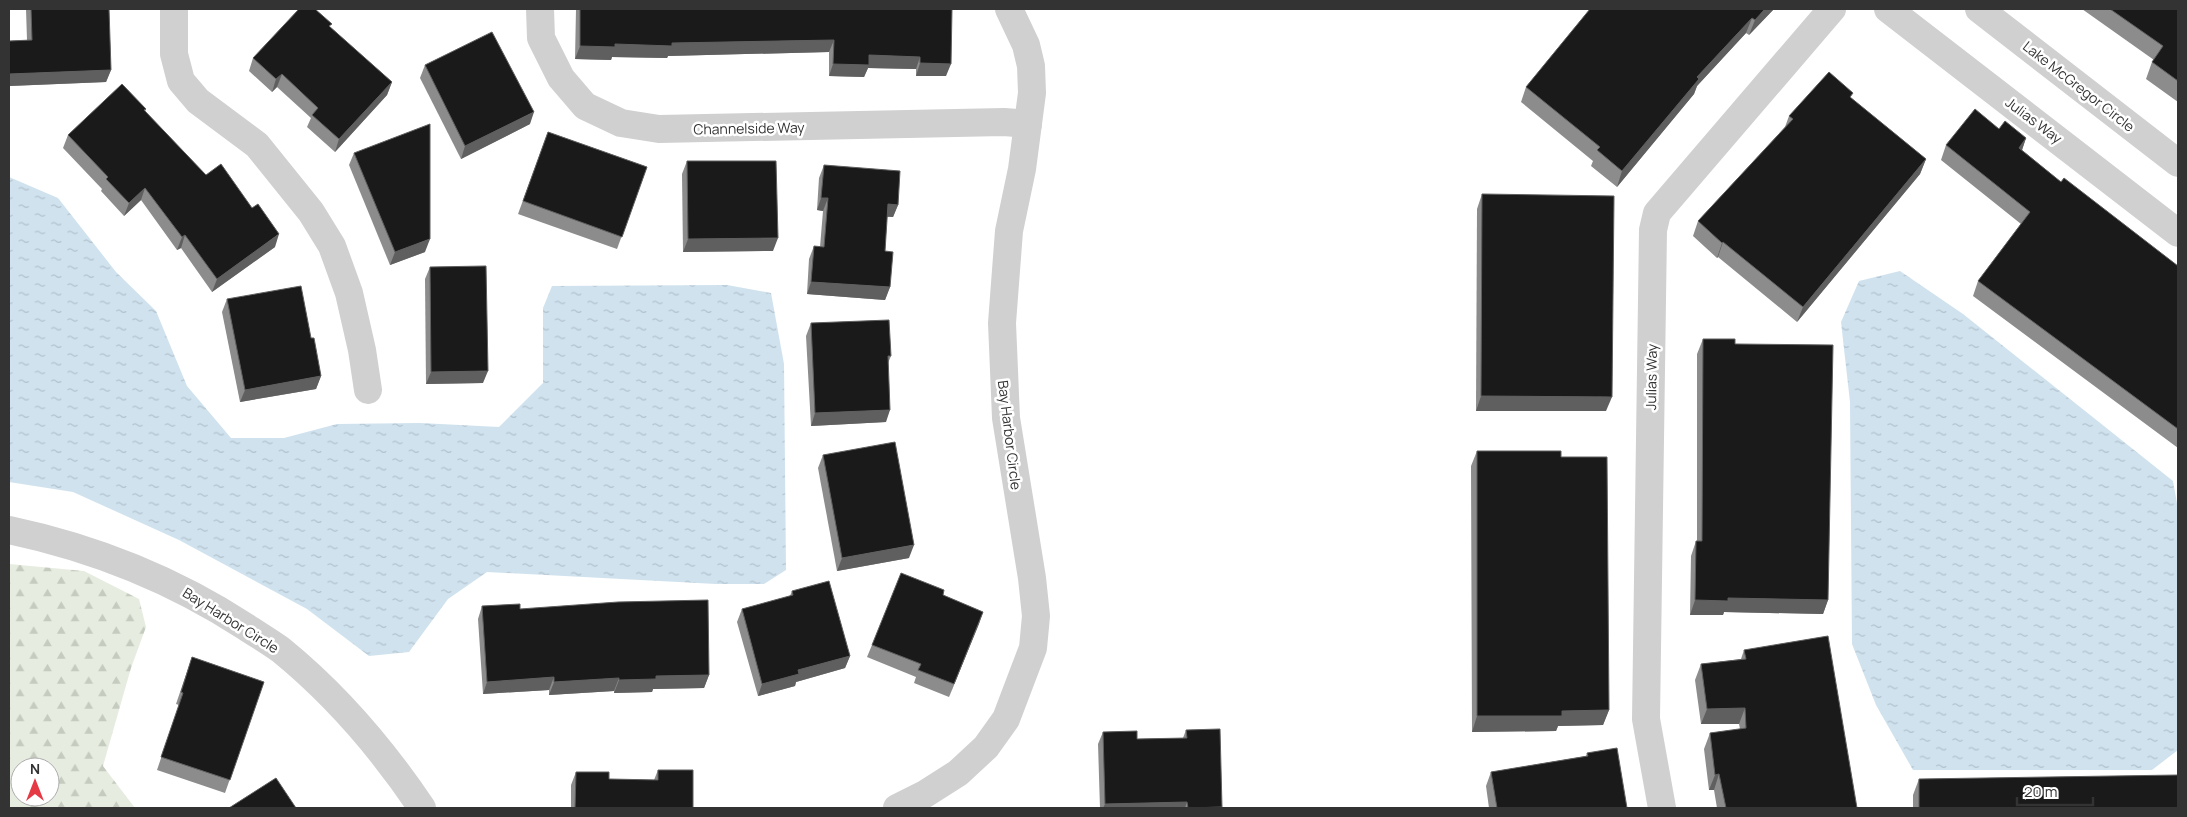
<svg xmlns="http://www.w3.org/2000/svg" width="2187" height="817" viewBox="0 0 2187 817" font-family="Manrope,sans-serif">
	<style>
		.forest { fill: url(#forest-firs); fill-rule: evenodd }
		.water { fill: url(#water-ripples) }
		.lines { fill: none; stroke-linecap: round; stroke-linejoin: round }
		.minor { stroke: #d0d0d0; stroke-width: 28 }
		.wall { fill: #8c8c8c }
		.shaded-wall { fill: #5f5f5f }
		.building { fill: #1a1a1a; stroke: #5f5f5f }
		.labels { text-anchor: middle; dominant-baseline: central; stroke-width: 5; stroke-linejoin: round; paint-order: stroke }
		.street-label { font-size: 14px; fill: #333; stroke: #fff }
	</style>
	<defs>
		<pattern id="forest-firs" width="22" height="20" patternUnits="userSpaceOnUse" patternTransform="scale(1.25)"><rect width="22" height="20" fill="#e6ecdf"/><path d="M5 1l3.5 6h-7zM16 11l3.5 6h-7z" fill="#c6cbc0"/></pattern>
		<pattern id="water-ripples" width="26" height="14" patternUnits="userSpaceOnUse" patternTransform="scale(1.25)"><rect width="26" height="14" fill="#cfe2ee"/><path d="M2 4q2-2 4 0t4 0M15 11q2-2 4 0t4 0" fill="none" stroke="#b2c2cd"/></pattern>
	</defs>
	<rect width="100%" height="100%" fill="#fff"/>
	<path class="forest" d="M9,564L84,571L139,599L146,627L131,668L103,766L135,808H9ZM20,767H50V797H20Z"/>
	<g class="water">
		<polygon points="9,177 58,198 116,272 156,311 187,386 231,438 284,438 337,424 420,423 499,427 543,383 543,308 552,286 727,285 771,293 784,364 786,570 764,584 716,584 487,572 448,599 409,652 369,656 307,609 179,540 73,492 9,482"/>
		<polygon points="1900,271 1963,314 2173,481 2178,509 2178,750 2152,770 1913,770 1876,705 1852,644 1850,402 1841,322 1859,281"/>
	</g>
	<g class="lines">
		<g class="minor">
			<polyline points="174,9 174,54 181,81 198,101 257,145 311,212 332,246 349,293 362,350 368,390"/>
			<polyline points="540,9 541,38 561,78 585,106 621,123 659,129 1004,122 1028,124"/>
			<polyline points="1888,9 2178,233"/>
			<polyline points="1979,9 2178,163"/>
			<path d="M9,530C94,548 174,580 246,627C258,635 270,642 281,650C335,694 383,750 422,808"/>
			<polyline points="897,808 925,794 958,773 986,747 1006,719 1033,648 1036,616 1032,578 1006,418 1002,323 1009,231 1022,169 1032,93 1031,66 1026,45 1009,9"/>
			<polyline points="1662,808 1646,719 1653,230 1657,213 1832,9"/>
		</g>
	</g>
	<g class="wall">
		<polygon points="26,9 109,9 111,70 106,82 9,86 9,41 27,40"/>
		<polygon points="576,9 952,9 946,76 916,76 916,69 868,68 864,77 829,76 829,52 668,56 667,58 612,57 611,60 575,59"/>
		<polygon points="1590,9 1774,9 1749,35 1746,33 1697,86 1694,94 1617,187 1591,166 1593,161 1521,102 1526,87"/>
		<polygon points="2082,9 2178,9 2178,102 2146,79 2152,62 2154,60"/>
		<polygon points="330,27 392,82 387,95 335,152 307,127 311,118 277,87 272,92 249,71 253,58"/>
		<polygon points="425,65 530,124 461,159 420,78"/>
		<polygon points="1851,98 1926,159 1920,174 1797,322 1718,257 1717,258 1693,236 1698,221 1785,127 1789,116"/>
		<polygon points="146,109 145,112 275,247 212,292 181,248 177,250 141,200 124,216 101,191 102,189 63,148 68,135"/>
		<polygon points="548,132 647,167 617,249 518,214"/>
		<polygon points="2026,138 2022,150 2061,182 2178,266 2178,448 1973,296 1978,281 2021,224 1941,160 1946,145"/>
		<polygon points="354,153 425,252 390,265 349,165"/>
		<polygon points="687,161 773,251 683,252 682,174"/>
		<polygon points="824,165 898,205 893,217 887,217 885,251 890,287 885,300 807,294 809,259 814,246 820,247 823,211 817,210 819,178"/>
		<polygon points="1482,194 1606,411 1476,411 1477,209"/>
		<polygon points="430,267 483,383 426,384 425,279"/>
		<polygon points="227,299 311,338 321,376 316,389 240,402 222,312"/>
		<polygon points="811,323 891,356 888,363 886,422 811,426 806,336"/>
		<polygon points="1703,339 1735,344 1828,600 1823,614 1724,612 1723,615 1690,615 1691,556 1696,541 1697,541 1697,354"/>
		<polygon points="1477,451 1561,457 1609,710 1603,725 1558,726 1556,731 1472,732 1471,466"/>
		<polygon points="823,455 909,558 837,571 818,468"/>
		<polygon points="792,591 850,656 845,668 796,682 795,686 758,696 737,622 742,609 790,596"/>
		<polygon points="943,595 983,612 949,697 914,683 916,677 867,657 872,645"/>
		<polygon points="482,606 520,609 709,675 704,688 653,689 652,692 614,693 614,691 549,695 549,690 483,694 478,619"/>
		<polygon points="1744,650 1857,808 1717,808 1714,790 1709,790 1704,749 1710,733 1740,729 1739,724 1701,724 1695,680 1701,664 1741,659"/>
		<polygon points="192,657 264,682 225,793 157,770 179,705 176,704"/>
		<polygon points="1186,730 1222,808 1100,808 1098,744 1103,732 1137,739 1183,738"/>
		<polygon points="1587,753 1627,808 1489,808 1486,786 1491,772 1586,756"/>
		<polygon points="658,770 693,808 571,808 571,785 576,772 609,779 654,780"/>
		<polygon points="1919,779 2178,808 1913,808 1913,795"/>
	</g>
	<g class="shaded-wall">
		<polygon points="1765,9 1774,9 1749,35 1755,20"/>
		<polygon points="1752,18 1746,33 1697,86 1694,94 1617,187 1622,171 1697,77"/>
		<polygon points="834,40 829,52 668,56 667,58 612,57 611,60 575,59 580,46 615,44"/>
		<polygon points="869,55 920,57 916,69 868,68 864,77 829,76 833,64"/>
		<polygon points="920,63 951,64 946,76 916,76"/>
		<polygon points="111,70 106,82 9,86 9,74"/>
		<polygon points="282,74 277,87 272,92 276,79"/>
		<polygon points="392,82 387,95 335,152 339,139"/>
		<polygon points="534,112 530,124 461,159 465,146"/>
		<polygon points="2026,138 2021,153 2019,148"/>
		<polygon points="1926,159 1920,174 1797,322 1803,307"/>
		<polygon points="145,188 141,200 124,216 129,203"/>
		<polygon points="821,198 828,198 823,211 817,210"/>
		<polygon points="888,204 898,205 893,217 883,216"/>
		<polygon points="279,234 275,247 212,292 217,279"/>
		<polygon points="185,235 181,248 177,250 182,237"/>
		<polygon points="778,238 773,251 683,252 688,239"/>
		<polygon points="430,239 425,252 390,265 395,252"/>
		<polygon points="1723,242 1718,257 1717,258 1722,243"/>
		<polygon points="811,282 890,287 885,300 807,294"/>
		<polygon points="488,371 483,383 426,384 431,372"/>
		<polygon points="321,376 316,389 240,402 245,390"/>
		<polygon points="1481,396 1612,397 1606,411 1476,411"/>
		<polygon points="890,410 886,422 811,426 815,413"/>
		<polygon points="914,545 909,558 837,571 842,558"/>
		<polygon points="1728,598 1828,600 1823,614 1724,612 1723,615 1690,615 1695,600"/>
		<polygon points="983,612 979,624 949,697 954,684"/>
		<polygon points="850,656 845,668 796,682 795,686 758,696 762,684 798,670"/>
		<polygon points="709,675 704,688 653,689 652,692 614,693 619,680 656,676"/>
		<polygon points="554,677 549,690 483,694 487,682"/>
		<polygon points="619,678 614,691 549,695 554,682"/>
		<polygon points="1745,708 1739,724 1701,724 1707,709"/>
		<polygon points="1609,710 1603,725 1558,726 1556,731 1472,732 1477,716 1562,711"/>
		<polygon points="1719,774 1714,790 1709,790 1715,775"/>
		<polygon points="1187,802 1185,808 1103,808 1105,804"/>
		<polygon points="1222,807 1222,808 1188,808"/>
	</g>
	<g class="building">
		<polygon points="31,9 109,9 111,70 9,74 9,41 32,40"/>
		<polygon points="299,9 315,9 332,24 329,26 392,82 339,139 312,115 318,108 282,74 276,79 253,58"/>
		<polygon points="580,9 952,9 951,64 920,63 920,57 869,55 869,65 833,64 834,40 672,43 672,46 615,44 615,47 580,46"/>
		<polygon points="1590,9 1765,9 1755,20 1752,18 1697,77 1699,79 1622,171 1597,150 1600,147 1526,87"/>
		<polygon points="2110,9 2178,9 2178,81 2152,62 2163,46"/>
		<polygon points="492,32 534,112 465,146 425,65"/>
		<polygon points="1829,72 1853,93 1850,97 1926,159 1803,307 1723,242 1722,243 1698,221 1793,119 1789,116"/>
		<polygon points="122,84 146,109 144,110 206,175 221,164 252,208 258,204 279,234 217,279 185,235 182,237 145,188 129,203 106,179 108,177 68,135"/>
		<polygon points="1975,109 1999,129 2005,121 2026,138 2019,148 2061,182 2064,178 2178,266 2178,429 1978,281 2030,212 1946,145"/>
		<polygon points="430,124 430,239 395,252 354,153"/>
		<polygon points="548,132 647,167 622,237 523,201"/>
		<polygon points="687,161 776,161 778,238 688,239"/>
		<polygon points="824,165 900,171 898,205 888,204 885,251 893,252 890,287 811,282 814,246 824,247 828,198 821,198"/>
		<polygon points="1482,194 1614,196 1612,397 1481,396"/>
		<polygon points="486,266 488,371 431,372 430,267"/>
		<polygon points="301,286 311,338 314,338 321,376 245,390 227,299"/>
		<polygon points="889,320 891,356 888,356 890,410 815,413 811,323"/>
		<polygon points="1703,339 1735,339 1735,344 1833,345 1828,600 1728,598 1728,601 1695,600 1696,541 1702,541"/>
		<polygon points="895,442 914,545 842,558 823,455"/>
		<polygon points="1477,451 1561,451 1561,457 1607,457 1609,710 1562,711 1562,716 1477,716"/>
		<polygon points="901,573 944,590 943,595 983,612 954,684 918,670 921,664 872,645"/>
		<polygon points="829,581 850,656 798,670 799,674 762,684 742,609 793,595 792,591"/>
		<polygon points="708,600 709,675 656,676 656,679 619,680 619,678 554,682 554,677 487,682 482,606 520,604 520,609 618,602"/>
		<polygon points="1828,636 1857,808 1726,808 1719,774 1715,775 1710,733 1746,728 1745,708 1707,709 1701,664 1746,659 1744,650"/>
		<polygon points="192,657 264,682 230,780 161,757 183,693 181,692"/>
		<polygon points="1220,729 1222,807 1188,808 1187,802 1105,804 1103,732 1137,731 1137,739 1187,738 1186,730"/>
		<polygon points="1617,748 1627,808 1497,808 1491,772 1588,756 1587,753"/>
		<polygon points="658,770 693,770 693,808 575,808 576,772 609,772 609,779 658,780"/>
		<polygon points="2178,775 2178,808 1919,808 1919,779"/>
		<polygon points="276,778 296,808 229,808"/>
	</g>
	<g class="labels">
		<g class="street-label">
			<text transform="translate(2079 86) rotate(38)">Lake McGregor Circle</text>
			<text transform="translate(2034 120) rotate(37)">Julias Way</text>
			<text transform="translate(749 128) rotate(-1)">Channelside Way</text>
			<text transform="translate(1651 377) rotate(-89)">Julias Way</text>
			<text transform="translate(1010 435) rotate(83)">Bay Harbor Circle</text>
			<text transform="translate(231 620) rotate(32)">Bay Harbor Circle</text>
		</g>
	</g>
	<rect width="2187" height="817" fill="none" stroke="#333333" stroke-width="20"/>
	<g transform="translate(35 782)"><circle r="24" fill="#ffffff" stroke="#adadad"/>
	<path d="M0-4L9 19L0 12L-9 19Z" fill="#e63946"/>
	<text y="-8" font-size="14" font-weight="bold" text-anchor="middle" fill="#333333">N</text>
	</g>
	<path d="M2017 797v8h76v-8" fill="none" stroke="#333333" stroke-width="2.5"/>
	<text x="2024" y="797" font-size="15" fill="#333333" stroke="#ffffff" stroke-width="4" paint-order="stroke">20 m</text>
</svg>
